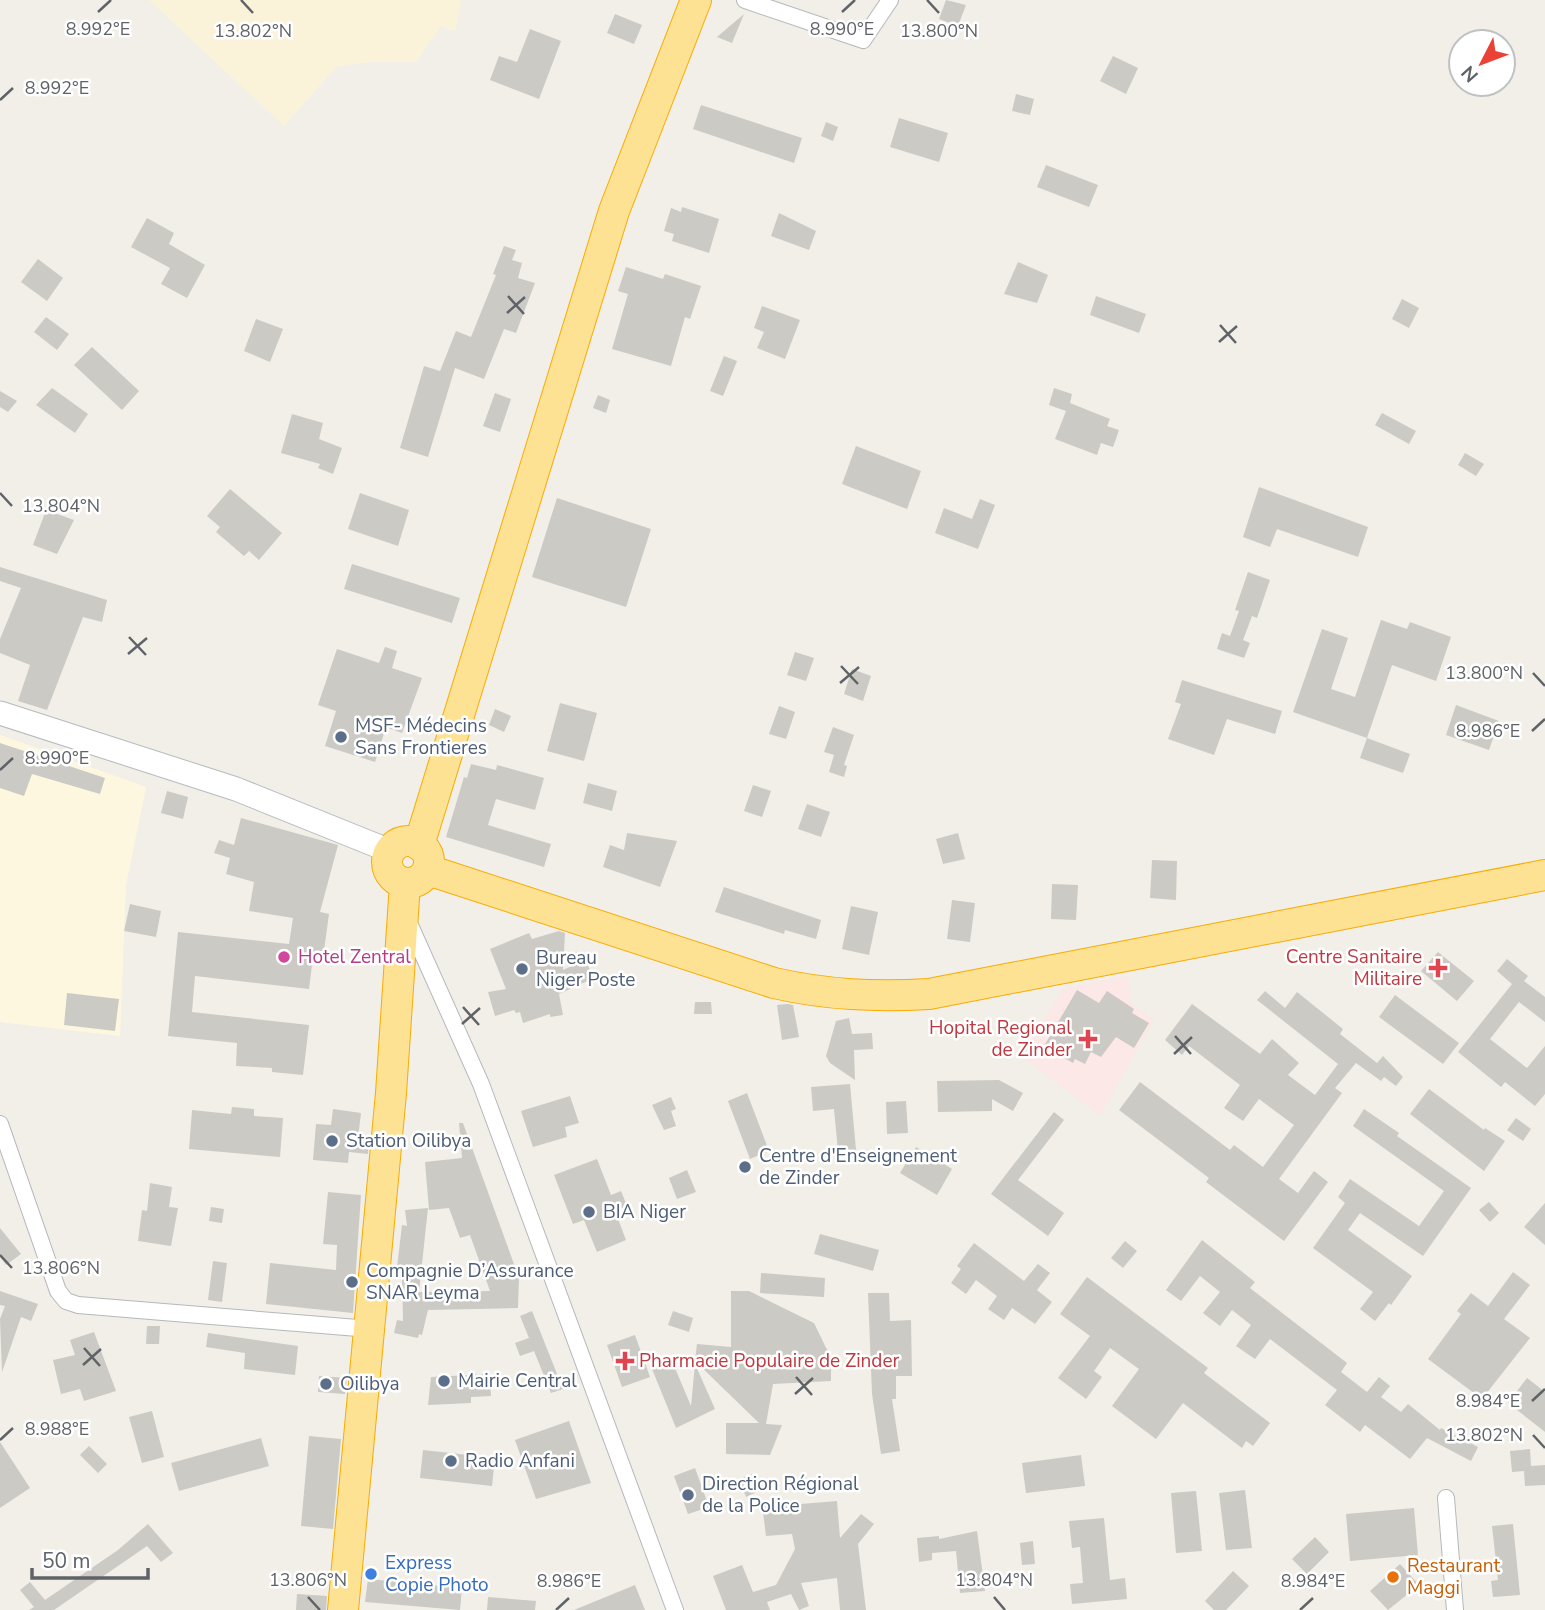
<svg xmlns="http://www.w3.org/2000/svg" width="1545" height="1610" viewBox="0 0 1545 1610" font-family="'Nunito Sans',sans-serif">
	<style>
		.commercial { fill: #fef7e0 }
		.medical { fill: #fce8e6 }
		.sand { fill: #fbf3d9 }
		.building { fill: #cccac5 }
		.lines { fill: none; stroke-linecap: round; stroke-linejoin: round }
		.street-casing { stroke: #b5b8bc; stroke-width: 18 }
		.secondary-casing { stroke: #b6babf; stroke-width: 25 }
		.highway-casing { stroke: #f9ab00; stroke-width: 32 }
		.street { stroke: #fff; stroke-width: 16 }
		.secondary { stroke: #fff; stroke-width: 23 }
		.highway { stroke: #fde293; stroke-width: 30 }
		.ticks { fill: none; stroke: #5f6368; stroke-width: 2.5 }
		.service-dot { fill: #5c6f8a; stroke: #fff; stroke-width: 2.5 }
		.hotel-dot { fill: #d1479c; stroke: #fff; stroke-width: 2.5 }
		.health-dot { fill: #e0444e; stroke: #fff; stroke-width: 2.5 }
		.shop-dot { fill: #3f7fe0; stroke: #fff; stroke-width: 2.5 }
		.food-dot { fill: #e8710a; stroke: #fff; stroke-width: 2.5 }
		.labels { text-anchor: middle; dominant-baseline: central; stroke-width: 5; stroke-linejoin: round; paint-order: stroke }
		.service-label { font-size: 19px; fill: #4e5e75; stroke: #fff; text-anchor: start }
		.hotel-label { font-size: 19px; fill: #b23c85; stroke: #fff; text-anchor: start }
		.health-label { font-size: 19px; fill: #be3a42; stroke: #fff; text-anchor: end }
		.shop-label { font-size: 19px; fill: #366cbe; stroke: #fff; text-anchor: start }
		.food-label { font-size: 19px; fill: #c56008; stroke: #fff; text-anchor: start }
		.ticks-label { font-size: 18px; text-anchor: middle; fill: #5f6368; stroke: #fff; stroke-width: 5; stroke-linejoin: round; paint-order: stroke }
	</style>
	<rect width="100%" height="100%" fill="#f1efe8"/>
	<polygon class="commercial" points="0,735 146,787 126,885 120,1036 0,1022"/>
	<polygon class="medical" points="1128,976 1130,1002 1154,1020 1100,1115 1021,1056 1064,988"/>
	<polygon class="sand" points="149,0 461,0 455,31 441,26 416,62 381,61 337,66 284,126"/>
	<g class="building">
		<polygon points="946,0 966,5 958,26 939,19"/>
		<polygon points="615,14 642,25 634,44 607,33"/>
		<polygon points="744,14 732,43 717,37"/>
		<polygon points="530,29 561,41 539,99 490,80 499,56 517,62"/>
		<polygon points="1113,56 1138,68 1126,94 1100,81"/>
		<polygon points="1016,94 1034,99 1030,115 1012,111"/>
		<polygon points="701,105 802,138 794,163 693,129"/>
		<polygon points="899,118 948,133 939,162 890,147"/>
		<polygon points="826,122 838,127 833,141 821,136"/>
		<polygon points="1046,165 1098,185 1089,207 1037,187"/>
		<polygon points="682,207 719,219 709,253 672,241 674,234 664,231 671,208 681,212"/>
		<polygon points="779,213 816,231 809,250 771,236"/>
		<polygon points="147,218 174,233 169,244 205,265 187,298 161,284 170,268 131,247"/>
		<polygon points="504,246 516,250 512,260 522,263 518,278 535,283 516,333 504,329 484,379 455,368 428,457 400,448 424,366 440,371 456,331 471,337 496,275 493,274"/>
		<polygon points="38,259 63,278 47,301 21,282"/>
		<polygon points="1018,262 1048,275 1037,303 1004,294"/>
		<polygon points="626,267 663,279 665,274 701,286 690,319 685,317 671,366 612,349 628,294 618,291"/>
		<polygon points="1096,296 1146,314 1139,333 1090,315"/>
		<polygon points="1402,299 1419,308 1409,328 1392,319"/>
		<polygon points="762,306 800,320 785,359 757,348 764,332 754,328"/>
		<polygon points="46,317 69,334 57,350 34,332"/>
		<polygon points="256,319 283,329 270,362 244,351"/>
		<polygon points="92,347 139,391 122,410 74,365"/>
		<polygon points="724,356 737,361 723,396 710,391"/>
		<polygon points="52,388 88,414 75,433 36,405"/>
		<polygon points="1054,388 1072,394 1070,403 1110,419 1107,426 1119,430 1113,447 1101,443 1097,455 1055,439 1066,411 1049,405"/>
		<polygon points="0,391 17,401 8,412 0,407"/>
		<polygon points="495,393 511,399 500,432 483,426"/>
		<polygon points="598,395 610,400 606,413 593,408"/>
		<polygon points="1382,413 1416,431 1409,444 1375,425"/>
		<polygon points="292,414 323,423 319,439 342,448 333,474 318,468 320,464 281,453"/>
		<polygon points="856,446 921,471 907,509 842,484"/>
		<polygon points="1465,453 1484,464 1476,476 1458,465"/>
		<polygon points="1259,487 1368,527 1358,557 1277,529 1270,547 1243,537"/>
		<polygon points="230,489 282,533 259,560 249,551 244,556 216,532 220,527 207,516"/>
		<polygon points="360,493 409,510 398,546 348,529"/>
		<polygon points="557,498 651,529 626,607 532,577"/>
		<polygon points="980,499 995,505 978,549 935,533 944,508 972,519"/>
		<polygon points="46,510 74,520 57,554 33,545"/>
		<polygon points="352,564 460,598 452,623 344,589"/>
		<polygon points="0,567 107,600 102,622 83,617 47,710 18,701 30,665 0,653 0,639 21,588 0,581"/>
		<polygon points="1248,572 1270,580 1257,618 1252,616 1243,640 1250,643 1244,658 1217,649 1222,633 1230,636 1239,611 1235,610"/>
		<polygon points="1381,620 1407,629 1410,622 1451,637 1436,681 1392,665 1367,738 1293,712 1322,629 1348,638 1331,689 1355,697"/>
		<polygon points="385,647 397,651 392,668 422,678 402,733 386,727 375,762 325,746 336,711 318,705 337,649 379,663"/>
		<polygon points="795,652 814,658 806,681 787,675"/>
		<polygon points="852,669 871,676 863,701 844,694"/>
		<polygon points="1182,680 1282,711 1275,734 1227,719 1214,755 1168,739 1181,704 1175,702"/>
		<polygon points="560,703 597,713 584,761 547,751"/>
		<polygon points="1456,705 1499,721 1489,750 1446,735"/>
		<polygon points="779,706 795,712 786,739 769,734"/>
		<polygon points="495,709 511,716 504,732 489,725"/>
		<polygon points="833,727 854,735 844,765 847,766 844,777 829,772 834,755 824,752"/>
		<polygon points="1367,738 1410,754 1403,773 1360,758"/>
		<polygon points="0,743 105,778 100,794 32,774 24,796 0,788"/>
		<polygon points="471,764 496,770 497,765 544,778 535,810 496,799 488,825 551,844 544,867 446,837 464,777 467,778"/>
		<polygon points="588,783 617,791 612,811 583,803"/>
		<polygon points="753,785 771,791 762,817 744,811"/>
		<polygon points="167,791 188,797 183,819 161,813"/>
		<polygon points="807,804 830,812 821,837 798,829"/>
		<polygon points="241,818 338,845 320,912 329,914 323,958 313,957 309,989 195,976 192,1012 309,1025 303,1075 272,1072 272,1068 236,1066 237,1043 168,1036 178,932 289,944 293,918 249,911 254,882 226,874 230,858 214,853 219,840 234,845"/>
		<polygon points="627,833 677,841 660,887 603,867 610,845 624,850"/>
		<polygon points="958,833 965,859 943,864 936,839"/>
		<polygon points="1152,860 1177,861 1176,900 1150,898"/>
		<polygon points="1052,884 1078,885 1076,920 1051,919"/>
		<polygon points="724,887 821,920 816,939 785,930 784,934 715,912"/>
		<polygon points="952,900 975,903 970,942 947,939"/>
		<polygon points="130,904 161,911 156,937 124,931"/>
		<polygon points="851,906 878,912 869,955 842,949"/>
		<polygon points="559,931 565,933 563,970 585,960 594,978 559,994 563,1015 550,1017 550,1014 523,1023 520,1012 516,1013 514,1010 495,1016 488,992 506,989 490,949 529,933 532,939"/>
		<polygon points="1438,952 1474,981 1457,1001 1421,971"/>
		<polygon points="1507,959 1528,976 1524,981 1545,997 1545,1022 1519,1002 1490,1039 1527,1068 1545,1046 1545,1094 1535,1106 1505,1082 1501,1087 1458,1052 1512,984 1497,971"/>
		<polygon points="1077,990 1099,1003 1107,991 1134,1009 1132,1013 1149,1023 1134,1048 1116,1037 1101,1057 1091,1052 1085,1064 1075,1059 1073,1063 1044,1046"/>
		<polygon points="1265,991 1285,1008 1297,992 1343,1029 1340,1034 1377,1063 1383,1056 1403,1077 1396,1086 1384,1077 1381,1081 1356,1063 1335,1088 1342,1093 1279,1179 1298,1193 1314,1171 1328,1182 1284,1241 1206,1182 1209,1178 1119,1110 1140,1082 1230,1150 1234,1145 1263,1167 1294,1125 1259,1099 1243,1121 1224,1108 1240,1085 1189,1046 1182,1055 1165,1040 1192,1004 1260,1054 1272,1039 1299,1063 1288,1075 1315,1095 1338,1064 1257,1000"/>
		<polygon points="67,993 119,999 115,1031 64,1025"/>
		<polygon points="1395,995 1459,1043 1443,1064 1379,1017"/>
		<polygon points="695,1002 711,1002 712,1014 694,1014"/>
		<polygon points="787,1004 793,1005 799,1037 782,1040 777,1005"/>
		<polygon points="849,1018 852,1034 872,1033 873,1049 854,1050 855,1080 830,1063 826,1056 836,1021"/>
		<polygon points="999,1080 1023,1093 1013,1111 992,1099 992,1111 938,1112 937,1081"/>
		<polygon points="850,1084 856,1150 838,1151 834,1109 813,1111 811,1087"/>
		<polygon points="1429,1089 1484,1130 1485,1128 1505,1141 1484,1171 1410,1114"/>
		<polygon points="747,1093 769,1151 750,1159 728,1101"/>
		<polygon points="570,1096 579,1123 565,1127 567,1137 533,1147 521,1111"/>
		<polygon points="671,1097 676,1109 671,1111 676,1126 664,1130 652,1105"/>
		<polygon points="906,1101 908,1133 887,1134 886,1102"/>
		<polygon points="232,1107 254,1109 254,1116 283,1118 280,1157 189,1149 192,1110 231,1114"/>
		<polygon points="333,1109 361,1113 358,1138 369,1139 368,1154 349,1152 348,1163 313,1160 316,1124 331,1125"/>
		<polygon points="1364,1109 1399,1133 1397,1136 1471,1188 1423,1256 1360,1213 1348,1230 1412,1276 1391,1305 1389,1303 1375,1321 1360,1309 1373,1292 1313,1248 1345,1203 1338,1197 1350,1179 1419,1226 1444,1191 1353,1126"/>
		<polygon points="1054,1112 1064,1120 1018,1180 1064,1213 1048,1236 991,1194"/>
		<polygon points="1516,1118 1531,1129 1523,1141 1507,1130"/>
		<polygon points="459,1123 463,1123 519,1278 518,1308 428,1310 422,1335 419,1334 418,1338 394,1333 397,1320 403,1321 402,1277 396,1276 402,1225 407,1226 405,1210 428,1208 419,1292 490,1291 470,1235 460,1238 449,1208 429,1210 425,1162 462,1158"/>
		<polygon points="916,1147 952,1169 937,1195 900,1173"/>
		<polygon points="597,1159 611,1195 621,1191 627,1206 615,1211 626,1240 597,1252 584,1220 573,1224 554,1175"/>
		<polygon points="687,1170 696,1192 677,1199 669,1178"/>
		<polygon points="150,1183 172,1187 169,1207 178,1208 171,1246 138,1241 142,1210 147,1211"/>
		<polygon points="328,1192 361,1195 353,1313 266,1304 270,1263 336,1270 337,1245 323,1244"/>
		<polygon points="1489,1202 1499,1213 1490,1222 1479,1210"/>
		<polygon points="1545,1203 1545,1245 1524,1227"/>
		<polygon points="211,1207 224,1209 222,1223 209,1221"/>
		<polygon points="0,1228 21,1254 6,1265 0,1257"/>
		<polygon points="820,1234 879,1250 873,1271 814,1254"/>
		<polygon points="1202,1240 1255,1282 1250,1288 1347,1363 1341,1372 1367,1392 1379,1377 1390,1386 1381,1397 1401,1412 1408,1404 1440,1430 1441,1428 1478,1447 1471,1461 1427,1438 1410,1459 1365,1425 1360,1432 1325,1405 1337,1390 1270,1339 1255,1359 1236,1346 1251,1325 1232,1310 1220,1326 1203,1313 1220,1292 1200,1276 1181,1301 1166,1290"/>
		<polygon points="1125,1241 1137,1251 1123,1268 1111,1258"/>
		<polygon points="974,1243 1024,1281 1038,1264 1050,1273 1037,1290 1052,1302 1035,1324 1012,1308 1004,1320 988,1309 997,1296 976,1280 966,1294 951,1283 961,1269 957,1266"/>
		<polygon points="213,1261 227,1263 222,1302 208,1300"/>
		<polygon points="1513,1272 1530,1285 1504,1319 1530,1338 1482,1399 1428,1359 1461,1314 1457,1311 1471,1293 1488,1306"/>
		<polygon points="761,1273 825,1278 824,1297 760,1293"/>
		<polygon points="1087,1277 1208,1368 1204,1373 1270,1423 1253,1446 1246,1441 1242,1448 1183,1403 1156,1439 1112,1406 1139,1369 1110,1348 1094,1371 1102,1377 1086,1399 1058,1378 1090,1336 1060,1314"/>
		<polygon points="0,1291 38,1304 31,1321 21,1317 2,1372 0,1319 5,1306 0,1305"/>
		<polygon points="731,1291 749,1291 814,1323 831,1358 831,1381 773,1384 766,1424 782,1425 770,1455 726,1454 726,1423 759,1423 695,1361 697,1344 731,1347"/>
		<polygon points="868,1293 889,1293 890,1321 911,1320 912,1376 896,1376 896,1399 892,1399 900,1451 881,1454 872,1394"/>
		<polygon points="532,1311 563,1389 551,1393 534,1351 520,1356 515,1343 529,1338 520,1316"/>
		<polygon points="673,1311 693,1318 689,1332 668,1325"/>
		<polygon points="147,1326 160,1326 159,1344 146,1344"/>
		<polygon points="94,1332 116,1391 84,1401 80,1389 61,1394 53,1360 75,1355 70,1340"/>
		<polygon points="208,1333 298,1346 295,1375 244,1369 245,1353 206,1347"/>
		<polygon points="635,1335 650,1377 622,1387 607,1345"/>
		<polygon points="672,1361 691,1406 695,1364 715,1409 676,1428 652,1369"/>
		<polygon points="490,1374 491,1396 471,1397 471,1403 428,1405 431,1377"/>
		<polygon points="319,1376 347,1378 345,1394 318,1392"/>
		<polygon points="1527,1378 1545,1392 1545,1432 1508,1403"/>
		<polygon points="152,1411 164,1457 142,1463 129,1417"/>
		<polygon points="569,1421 591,1483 536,1499 515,1440"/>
		<polygon points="309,1436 341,1439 333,1529 301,1526"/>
		<polygon points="261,1438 269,1466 179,1491 171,1463"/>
		<polygon points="0,1442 30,1488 0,1508"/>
		<polygon points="89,1446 107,1464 98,1473 80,1455"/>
		<polygon points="1530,1449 1531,1466 1545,1465 1545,1485 1525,1486 1524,1471 1512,1472 1510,1451"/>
		<polygon points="423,1450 495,1458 492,1486 420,1478"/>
		<polygon points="1081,1455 1085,1486 1026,1493 1022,1463"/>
		<polygon points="695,1468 709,1507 688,1514 674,1476"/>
		<polygon points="752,1474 759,1491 746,1497 739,1479"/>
		<polygon points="1245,1490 1252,1548 1226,1550 1219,1493"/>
		<polygon points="1196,1491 1202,1551 1176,1553 1171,1493"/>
		<polygon points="837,1501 840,1538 861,1514 874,1524 858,1544 866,1610 840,1610 837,1578 801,1583 809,1606 799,1610 791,1594 767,1602 770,1610 726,1610 713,1576 742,1565 753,1592 776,1585 795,1549 792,1534 766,1536 762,1504 776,1503 776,1506"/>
		<polygon points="1414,1508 1418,1555 1350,1561 1346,1514"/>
		<polygon points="1104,1518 1110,1580 1125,1578 1127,1599 1072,1604 1070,1584 1083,1583 1080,1547 1072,1548 1069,1521"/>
		<polygon points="148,1524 173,1553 161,1562 147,1546 54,1610 29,1610 34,1607 20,1590 30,1582 45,1600 118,1550"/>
		<polygon points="1513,1524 1520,1595 1493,1597 1491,1581 1498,1580 1492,1526"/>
		<polygon points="977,1531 985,1591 960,1593 956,1551 932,1553 932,1560 919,1562 917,1538 939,1536 939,1539"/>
		<polygon points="1315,1537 1329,1552 1307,1574 1292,1559"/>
		<polygon points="1033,1541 1035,1564 1022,1565 1020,1543"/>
		<polygon points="1400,1564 1419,1585 1388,1610 1370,1591"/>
		<polygon points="1233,1571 1249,1586 1226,1610 1214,1610 1205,1601"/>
		<polygon points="368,1579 462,1588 460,1610 365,1602"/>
		<polygon points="635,1585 645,1610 574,1610"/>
		<polygon points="297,1594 327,1596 326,1610 296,1610"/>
		<polygon points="488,1597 536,1601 535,1610 487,1610"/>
	</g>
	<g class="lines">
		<defs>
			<g id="street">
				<polyline points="745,0 863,40 890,0"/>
				<polyline points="408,921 481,1084 675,1610"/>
				<polyline points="0,1124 58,1291 66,1301 78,1305 370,1329"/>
				<polyline points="1446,1498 1455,1610"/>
			</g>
			<polyline id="secondary" points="0,713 236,789 390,851"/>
			<g id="highway">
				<circle cx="408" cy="862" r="21"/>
				<polyline points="419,845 614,211 696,0"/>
				<path d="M428,870L774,983C827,995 875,997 929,994L1545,875"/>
				<polyline points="343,1610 391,1093 405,883"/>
			</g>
		</defs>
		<use href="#street" class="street-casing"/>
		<use href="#secondary" class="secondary-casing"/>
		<use href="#highway" class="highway-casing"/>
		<use href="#street" class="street"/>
		<use href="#secondary" class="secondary"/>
		<use href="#highway" class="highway"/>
	</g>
	<path class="ticks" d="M241,0L253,13M927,0L939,13M98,12L111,0M842,12L855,0M0,100L13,88M508,296L524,314M507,313L525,297M1220,325L1236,343M1219,342L1237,326M0,493L12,506M129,637L146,655M128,654L147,638M841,666L858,684M1533,673L1545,686M840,683L859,667M1532,731L1545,719M0,770L13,758M463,1007L479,1025M462,1024L480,1008M1175,1036L1191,1054M1174,1054L1192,1037M0,1255L12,1268M84,1348L100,1366M83,1365L101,1349M796,1377L812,1395M795,1394L813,1378M1532,1401L1545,1389M1533,1435L1545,1448M0,1440L13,1428M308,1597L320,1610M994,1597L1005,1610M556,1610L569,1598M1300,1610L1313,1598"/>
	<g class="service-dot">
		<circle cx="341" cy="737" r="7"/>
		<circle cx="522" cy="969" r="7"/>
		<circle cx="332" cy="1141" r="7"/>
		<circle cx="745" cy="1167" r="7"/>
		<circle cx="589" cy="1212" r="7"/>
		<circle cx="352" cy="1282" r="7"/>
		<circle cx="444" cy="1381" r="7"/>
		<circle cx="326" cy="1384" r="7"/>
		<circle cx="451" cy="1461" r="7"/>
		<circle cx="688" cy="1495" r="7"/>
	</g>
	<circle class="hotel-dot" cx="284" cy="957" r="7"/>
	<g class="health-dot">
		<path d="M1434.5 957.5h7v7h7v7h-7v7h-7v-7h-7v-7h7z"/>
		<path d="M1084.5 1028.5h7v7h7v7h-7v7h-7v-7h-7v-7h7z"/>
		<path d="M621.5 1350.5h7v7h7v7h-7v7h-7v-7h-7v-7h7z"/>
	</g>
	<circle class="shop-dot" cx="371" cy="1574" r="7"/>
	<circle class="food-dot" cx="1393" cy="1577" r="7"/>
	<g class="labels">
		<g class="service-label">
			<text x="355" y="726">MSF- Médecins<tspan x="355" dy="22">Sans Frontieres</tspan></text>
			<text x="536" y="958">Bureau<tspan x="536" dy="22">Niger Poste</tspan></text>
			<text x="346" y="1141">Station Oilibya</text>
			<text x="759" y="1156">Centre d'Enseignement<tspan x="759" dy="22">de Zinder</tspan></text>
			<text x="603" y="1212">BIA Niger</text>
			<text x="366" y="1271">Compagnie D’Assurance<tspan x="366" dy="22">SNAR Leyma</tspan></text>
			<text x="458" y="1381">Mairie Central</text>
			<text x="340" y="1384">Oilibya</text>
			<text x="465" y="1461">Radio Anfani</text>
			<text x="702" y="1484">Direction Régional<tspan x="702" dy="22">de la Police</tspan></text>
		</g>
		<g class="hotel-label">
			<text x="298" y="957">Hotel Zentral</text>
		</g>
		<g class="health-label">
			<text x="1422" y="957">Centre Sanitaire<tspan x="1422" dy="22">Militaire</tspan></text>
			<text x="1072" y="1028">Hopital Regional<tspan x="1072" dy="22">de Zinder</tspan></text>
			<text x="639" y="1361" text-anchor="start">Pharmacie Populaire de Zinder</text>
		</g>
		<g class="shop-label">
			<text x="385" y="1563">Express<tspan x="385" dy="22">Copie Photo</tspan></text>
		</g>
		<g class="food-label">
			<text x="1407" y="1566">Restaurant<tspan x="1407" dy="22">Maggi</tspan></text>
		</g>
	</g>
	<g class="ticks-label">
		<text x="98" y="35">8.992°E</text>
		<text x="842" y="35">8.990°E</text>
		<text x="253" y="37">13.802°N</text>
		<text x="939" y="37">13.800°N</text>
		<text x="57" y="94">8.992°E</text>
		<text x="61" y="512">13.804°N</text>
		<text x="1484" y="679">13.800°N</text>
		<text x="1488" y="737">8.986°E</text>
		<text x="57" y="764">8.990°E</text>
		<text x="61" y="1274">13.806°N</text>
		<text x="1488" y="1407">8.984°E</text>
		<text x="57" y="1435">8.988°E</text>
		<text x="1484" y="1441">13.802°N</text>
		<text x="308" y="1586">13.806°N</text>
		<text x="994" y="1586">13.804°N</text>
		<text x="569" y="1587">8.986°E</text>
		<text x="1313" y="1587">8.984°E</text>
	</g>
	<g transform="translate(1482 63) rotate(228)"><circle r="33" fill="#ffffff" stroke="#bfc1c3" stroke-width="2"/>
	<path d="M0-5L12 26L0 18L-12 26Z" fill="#ea4335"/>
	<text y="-10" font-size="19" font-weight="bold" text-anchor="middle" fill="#5f6368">N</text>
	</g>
	<path d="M32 1568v10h116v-10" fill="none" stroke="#5f6368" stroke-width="3.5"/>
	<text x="42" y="1568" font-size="21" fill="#5f6368" stroke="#ffffff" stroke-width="5" paint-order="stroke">50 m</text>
</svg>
